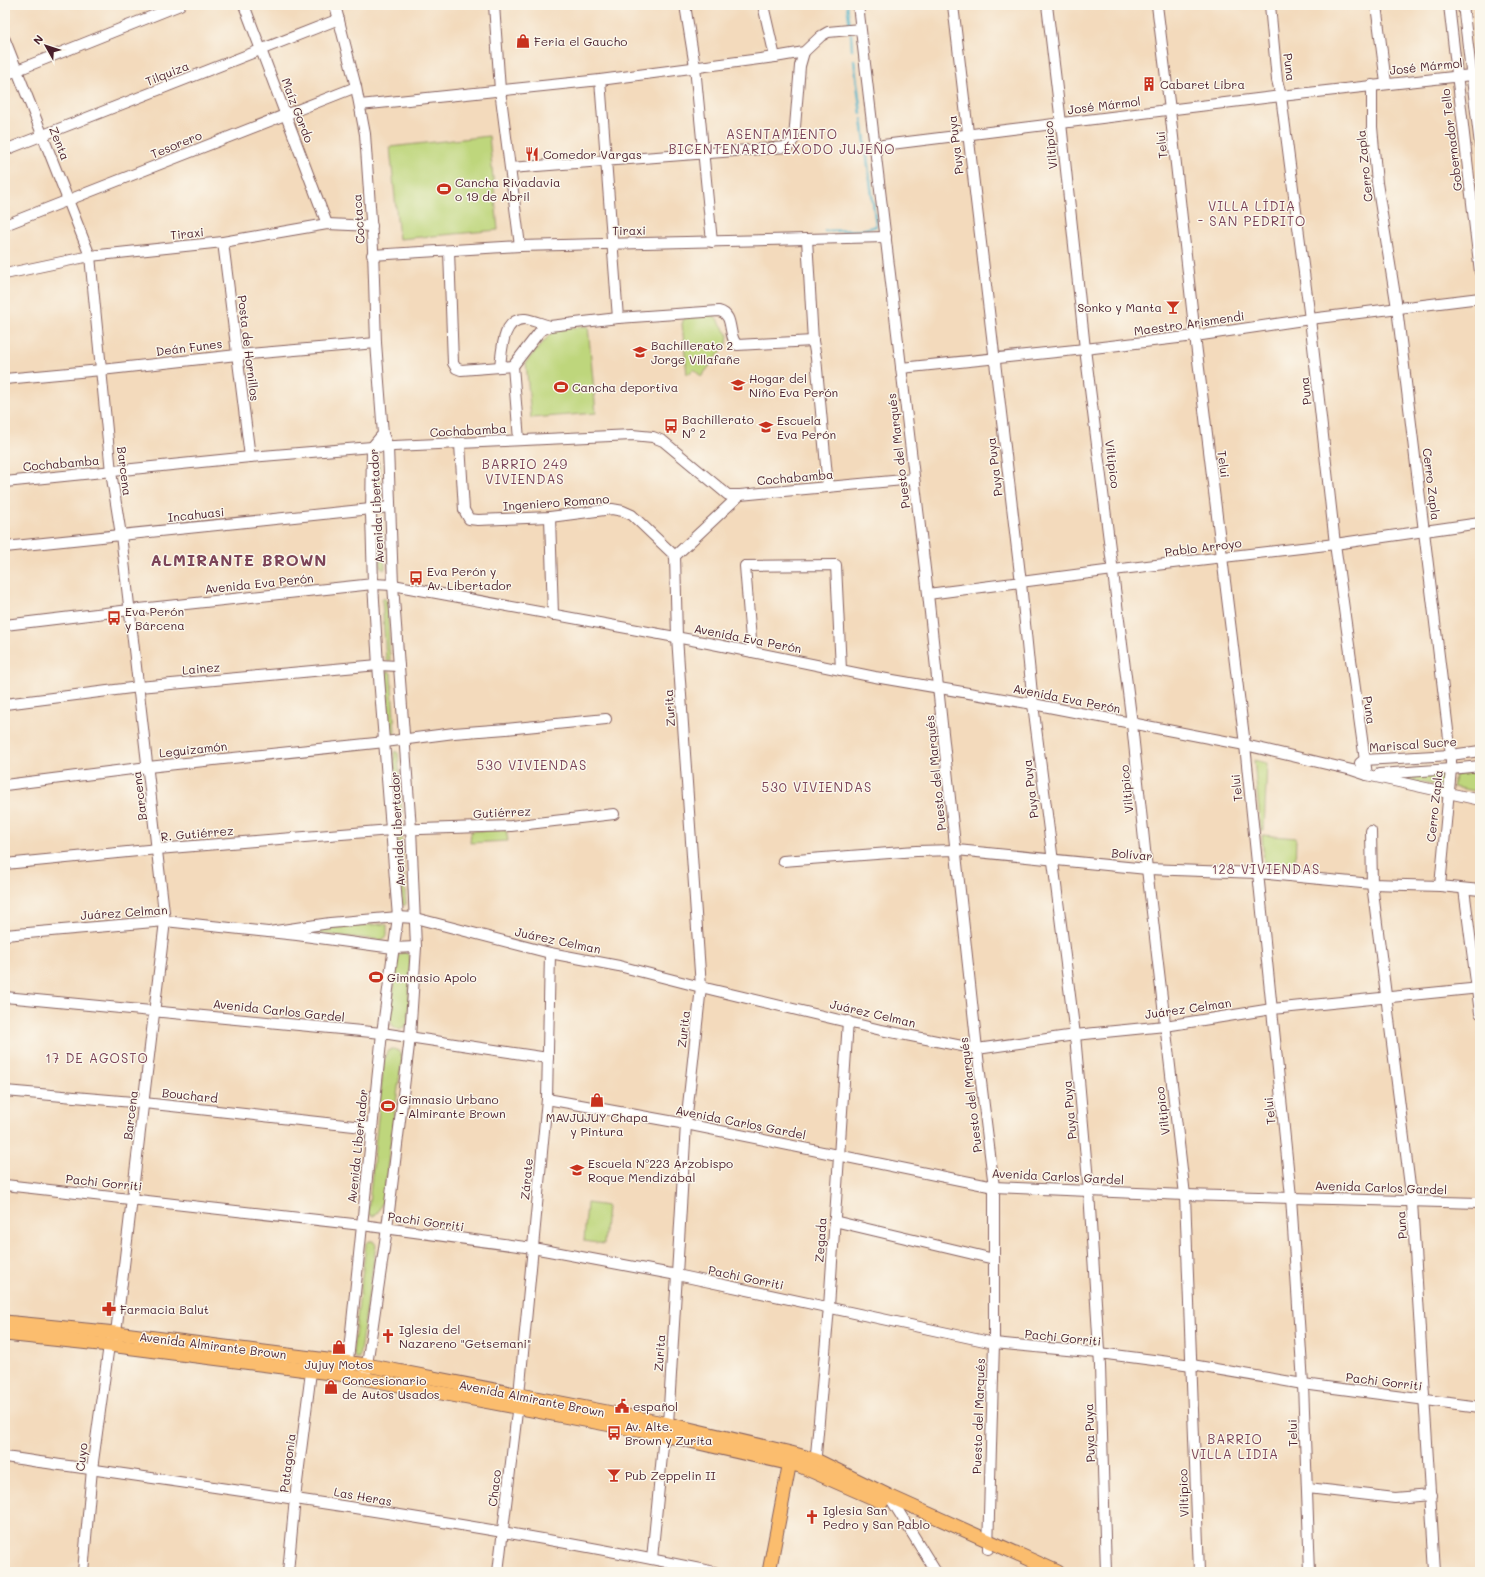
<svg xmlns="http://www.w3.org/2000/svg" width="1485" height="1577" viewBox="0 0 1485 1577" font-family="Mali,sans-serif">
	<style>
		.green { fill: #bed67b; stroke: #847a53 }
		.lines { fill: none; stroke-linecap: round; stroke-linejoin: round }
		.stream { stroke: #43adc3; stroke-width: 2.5 }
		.minor-casing { stroke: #85605e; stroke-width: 12 }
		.major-casing { stroke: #85605e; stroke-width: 15 }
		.minor { stroke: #fff; stroke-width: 10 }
		.major { stroke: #fbbd6e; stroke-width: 13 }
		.labels { text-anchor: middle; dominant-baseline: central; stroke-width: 3; stroke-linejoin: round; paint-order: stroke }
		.poi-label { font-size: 12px; fill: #4a1f2b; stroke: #fbf7ec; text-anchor: start }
		.street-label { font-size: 12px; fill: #4a1f2b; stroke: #fbf7ec }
		.neighbourhood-label { font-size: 13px; letter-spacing: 1px; fill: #7c4458; stroke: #fbf7ec }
		.district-label { font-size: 16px; font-weight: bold; letter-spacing: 1px; fill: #7c4458; stroke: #fbf7ec }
	</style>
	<rect width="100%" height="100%" fill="#fbf7ec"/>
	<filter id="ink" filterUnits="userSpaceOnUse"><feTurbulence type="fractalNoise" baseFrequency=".025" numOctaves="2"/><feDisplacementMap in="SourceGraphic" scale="8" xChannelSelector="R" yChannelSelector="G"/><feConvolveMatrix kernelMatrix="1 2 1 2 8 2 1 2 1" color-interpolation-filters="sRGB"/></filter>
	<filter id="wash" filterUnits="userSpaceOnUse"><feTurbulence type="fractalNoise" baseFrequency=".012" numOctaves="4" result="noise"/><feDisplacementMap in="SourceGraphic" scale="16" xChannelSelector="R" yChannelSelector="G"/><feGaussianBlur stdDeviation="0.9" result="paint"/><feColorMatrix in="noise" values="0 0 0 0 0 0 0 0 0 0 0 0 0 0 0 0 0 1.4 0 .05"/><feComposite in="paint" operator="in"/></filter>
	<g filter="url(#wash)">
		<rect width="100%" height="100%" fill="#f3dabc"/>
		<g class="green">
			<polygon points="489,136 498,230 399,239 390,147"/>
			<polygon points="713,314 728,334 727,344 701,377 694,369 687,375 682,324 685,315"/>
			<polygon points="588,326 596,413 531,418 526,362 554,330"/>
			<polygon points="376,462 379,464 382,507 377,507 374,463"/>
			<polygon points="379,523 382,525 385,568 384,570 381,568 377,525"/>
			<polygon points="384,598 387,601 390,661 387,661 386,660 382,600"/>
			<polygon points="388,671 391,673 395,732 394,735 390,732 386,673"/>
			<polygon points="395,751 398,753 402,812 401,814 397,812 394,753"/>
			<polygon points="1254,760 1267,763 1264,831 1261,831"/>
			<polygon points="1480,772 1480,792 1453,787 1455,775"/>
			<polygon points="1448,773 1444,787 1393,777"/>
			<polygon points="506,830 508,841 470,843 471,831"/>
			<polygon points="400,834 401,836 406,904 404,906 402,904 398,836"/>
			<polygon points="1262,835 1296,838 1295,866 1264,863"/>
			<polygon points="383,924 387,925 387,936 382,940 302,932 302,930"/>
			<polygon points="404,952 408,954 410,959 408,1021 405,1027 398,1029 393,1026 390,1020 398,956"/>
			<path d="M394,1049L400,1052L402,1058L383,1200L378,1212L375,1215L372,1216L368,1213L384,1061C386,1055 387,1049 394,1049Z"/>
			<polygon points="587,1203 607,1206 604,1244 584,1241"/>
			<polygon points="369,1241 373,1241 376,1245 360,1352 359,1358 355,1358 353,1351 366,1244"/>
		</g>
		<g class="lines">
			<g class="stream">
				<polyline points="847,5 850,26"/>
				<polyline points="851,34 852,50"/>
				<polyline points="854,60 861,114"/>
				<polyline points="825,231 862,230 876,226 862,119"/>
			</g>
		</g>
	</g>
	<g filter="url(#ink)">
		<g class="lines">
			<defs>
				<g id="minor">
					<polyline points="244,5 327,224"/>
					<polyline points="335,5 356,87 365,134 373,249 376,343 383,434 388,447 393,585 411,829 416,947 410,1037 387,1228 366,1372"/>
					<polyline points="494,5 500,90 520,246"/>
					<polyline points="685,5 695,67 712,242"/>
					<polyline points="763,5 775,57"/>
					<polyline points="858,5 928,594 977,1049 994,1187 994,1343 988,1549"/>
					<polyline points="953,5 1021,583 1033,704 1075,1035 1089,1192 1100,1366 1106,1572"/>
					<polyline points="1047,5 1061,123 1085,349 1132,724 1147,869 1185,1195 1199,1572"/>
					<polyline points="1157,5 1170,110 1195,336 1245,745 1291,1197 1303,1384 1310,1572"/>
					<polyline points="1270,5 1277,80 1281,96 1310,319 1335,544 1367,775"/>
					<polyline points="1376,5 1386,83"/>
					<polyline points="1449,5 1480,272"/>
					<polyline points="1463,5 1480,145"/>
					<polyline points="5,40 90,256 111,472 121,535 165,921 116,1333 109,1345 92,1469 83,1572"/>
					<polyline points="5,75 180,5"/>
					<polyline points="600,80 618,318"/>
					<polyline points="1372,85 1372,127 1377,183 1397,308 1451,755 1451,769 1440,886"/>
					<polyline points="360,105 600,80 775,57 804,52 821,36 828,32 860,29"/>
					<polyline points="875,146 1281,96 1480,74"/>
					<polyline points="5,150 339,19"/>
					<polyline points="510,168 788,147 794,139 800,66 804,52"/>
					<polyline points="5,225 356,87"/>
					<polyline points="807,239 813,341 816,358 828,487"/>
					<polyline points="223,242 250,457"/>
					<path d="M449,251L453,363L456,368L461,370L513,366L540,331L550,326L618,318L719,311C735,315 727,335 737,345L813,341"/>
					<polyline points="372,255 520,246 886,237"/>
					<polyline points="5,274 90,256 223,242 327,224 372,226"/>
					<polyline points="513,366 519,440"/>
					<path d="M500,367C502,351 502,318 525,319C533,320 542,324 550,326"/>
					<polyline points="901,368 1085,349 1195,336 1310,319 1480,298"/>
					<polyline points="5,379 101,370 237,355 376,343"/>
					<polyline points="460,444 464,510 469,519 478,520 550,517 612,509 623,511 632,515 675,556"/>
					<polyline points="5,482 250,457 372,447 632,435 653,437 663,441 728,495 740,495 914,479"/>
					<polyline points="550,517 553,615"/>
					<polyline points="5,547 390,507"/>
					<polyline points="675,556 740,495"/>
					<polyline points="928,594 1113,570 1335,544 1480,523"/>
					<polyline points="5,625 130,610 373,584 393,585 708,643 875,677 1033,704 1245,745 1352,770 1367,775 1480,800"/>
					<polyline points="752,652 745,566 836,565 841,670"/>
					<polyline points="5,704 139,687 378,665 399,666"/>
					<polyline points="1360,763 1364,760 1451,755 1480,751"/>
					<polyline points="1379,774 1451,769 1480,766"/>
					<polyline points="5,785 148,767 385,742 454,733 506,729 606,719"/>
					<polyline points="1371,831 1372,884 1412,1202 1435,1572"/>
					<polyline points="783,861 916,851 957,850 1147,869 1258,873 1372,884 1440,886 1480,890"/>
					<polyline points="5,864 158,849 391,830 511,826 614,814"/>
					<polyline points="1464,889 1480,1013"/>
					<polyline points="269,932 330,923 398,917 415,918 550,953 619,966 701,987 881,1030 977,1049 1075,1035 1165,1026 1272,1009 1480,988"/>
					<polyline points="5,935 165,921 297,935 393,948 416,947"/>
					<polyline points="5,997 382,1033 548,1058"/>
					<polyline points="5,1091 144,1103 372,1128"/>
					<polyline points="547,1099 686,1124 994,1187 1185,1195 1480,1203"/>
					<polyline points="5,1185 362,1225 533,1248 677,1275 994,1343 1099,1353 1192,1365 1303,1384 1480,1407"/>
					<polyline points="834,1221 994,1259"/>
					<polyline points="347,1370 382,1033 398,917 378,665 373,584 371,514 372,447 383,434"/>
					<path d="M5,1457C242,1491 480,1523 715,1572"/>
					<polyline points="815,1466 829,1307 848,1021"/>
					<polyline points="1308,1488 1395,1498 1431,1495"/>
					<polyline points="889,1496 936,1572"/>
					<polyline points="652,1559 664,1435 668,1424 686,1124 701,987 677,637 675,556"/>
					<polyline points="288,1572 295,1498 312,1364"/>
					<polyline points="498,1572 519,1395 547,1099 550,953"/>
				</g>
				<g id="major">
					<polyline points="5,1322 116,1333 367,1365 668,1424 791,1453 816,1460 889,1496 1058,1572"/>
					<polyline points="5,1334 109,1345 346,1375 664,1435 800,1466 882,1502"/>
					<polyline points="769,1572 791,1456"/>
				</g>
			</defs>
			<use href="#minor" class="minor-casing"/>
			<use href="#major" class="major-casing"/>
			<use href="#minor" class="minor"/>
			<use href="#major" class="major"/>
		</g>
	</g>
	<defs>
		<symbol id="shop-bare" viewBox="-9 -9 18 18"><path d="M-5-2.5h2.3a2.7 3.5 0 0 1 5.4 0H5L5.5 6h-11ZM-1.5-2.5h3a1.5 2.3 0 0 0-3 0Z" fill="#c8321e" stroke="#fbf7ec" stroke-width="2.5" paint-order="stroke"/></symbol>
		<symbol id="building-bare" viewBox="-9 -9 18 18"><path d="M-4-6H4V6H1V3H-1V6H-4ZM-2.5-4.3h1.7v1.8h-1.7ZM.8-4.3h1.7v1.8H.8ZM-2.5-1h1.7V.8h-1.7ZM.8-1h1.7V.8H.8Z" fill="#c8321e" stroke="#fbf7ec" stroke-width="2.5" paint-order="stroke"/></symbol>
		<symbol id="restaurant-bare" viewBox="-9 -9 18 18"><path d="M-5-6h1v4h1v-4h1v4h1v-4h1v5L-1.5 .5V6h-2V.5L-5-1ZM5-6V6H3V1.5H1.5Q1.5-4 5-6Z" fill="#c8321e" stroke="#fbf7ec" stroke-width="2.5" paint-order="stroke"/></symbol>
		<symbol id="stadium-bare" viewBox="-9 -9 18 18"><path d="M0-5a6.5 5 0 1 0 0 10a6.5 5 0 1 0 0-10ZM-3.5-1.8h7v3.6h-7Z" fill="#c8321e" stroke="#fbf7ec" stroke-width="2.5" paint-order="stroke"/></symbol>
		<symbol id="bar-bare" viewBox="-9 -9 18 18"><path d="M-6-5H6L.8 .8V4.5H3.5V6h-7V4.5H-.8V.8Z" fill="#c8321e" stroke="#fbf7ec" stroke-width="2.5" paint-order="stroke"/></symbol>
		<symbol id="school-bare" viewBox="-9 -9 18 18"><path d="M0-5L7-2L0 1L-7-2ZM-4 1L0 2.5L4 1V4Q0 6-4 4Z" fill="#c8321e" stroke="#fbf7ec" stroke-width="2.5" paint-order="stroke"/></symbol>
		<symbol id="bus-bare" viewBox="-9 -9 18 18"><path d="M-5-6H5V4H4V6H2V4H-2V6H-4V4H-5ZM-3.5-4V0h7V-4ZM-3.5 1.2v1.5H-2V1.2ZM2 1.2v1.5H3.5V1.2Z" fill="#c8321e" stroke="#fbf7ec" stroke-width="2.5" paint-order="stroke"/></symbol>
		<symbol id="pharmacy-bare" viewBox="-9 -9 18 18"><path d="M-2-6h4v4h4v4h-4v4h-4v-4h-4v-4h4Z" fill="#c8321e" stroke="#fbf7ec" stroke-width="2.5" paint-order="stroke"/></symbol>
		<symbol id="church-bare" viewBox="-9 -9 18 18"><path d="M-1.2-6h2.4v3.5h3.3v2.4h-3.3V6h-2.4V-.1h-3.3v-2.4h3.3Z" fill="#c8321e" stroke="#fbf7ec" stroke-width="2.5" paint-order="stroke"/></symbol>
		<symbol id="civic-bare" viewBox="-9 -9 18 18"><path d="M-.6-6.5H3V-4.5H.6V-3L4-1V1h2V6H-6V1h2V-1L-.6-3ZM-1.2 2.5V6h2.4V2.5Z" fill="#c8321e" stroke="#fbf7ec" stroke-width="2.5" paint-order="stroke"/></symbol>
	</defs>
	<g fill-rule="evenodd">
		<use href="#shop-bare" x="513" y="31" width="20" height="20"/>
		<use href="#building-bare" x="1139" y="74" width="20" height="20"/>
		<use href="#restaurant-bare" x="522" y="144" width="20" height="20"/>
		<use href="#stadium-bare" x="434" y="179" width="20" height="20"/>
		<use href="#bar-bare" x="1163" y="297" width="20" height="20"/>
		<use href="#school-bare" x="630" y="342" width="20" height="20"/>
		<use href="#school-bare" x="728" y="375" width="20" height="20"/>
		<use href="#stadium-bare" x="551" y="377" width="20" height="20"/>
		<use href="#bus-bare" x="661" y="416" width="20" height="20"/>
		<use href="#school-bare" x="756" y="417" width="20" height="20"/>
		<use href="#bus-bare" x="406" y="568" width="20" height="20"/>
		<use href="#bus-bare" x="104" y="608" width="20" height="20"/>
		<use href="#stadium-bare" x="366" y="967" width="20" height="20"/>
		<use href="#shop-bare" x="587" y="1090" width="20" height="20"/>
		<use href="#stadium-bare" x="378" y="1096" width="20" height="20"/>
		<use href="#school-bare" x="567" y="1160" width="20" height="20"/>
		<use href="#pharmacy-bare" x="99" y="1299" width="20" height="20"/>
		<use href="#church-bare" x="378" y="1326" width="20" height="20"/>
		<use href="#shop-bare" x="329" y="1337" width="20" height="20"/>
		<use href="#shop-bare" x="321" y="1377" width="20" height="20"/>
		<use href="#civic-bare" x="612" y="1396" width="20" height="20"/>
		<use href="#bus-bare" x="604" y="1423" width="20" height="20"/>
		<use href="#bar-bare" x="604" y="1465" width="20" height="20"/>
		<use href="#church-bare" x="802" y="1507" width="20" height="20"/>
	</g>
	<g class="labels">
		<g class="poi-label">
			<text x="534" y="41">Feria el Gaucho</text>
			<text x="1160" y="84">Cabaret Libra</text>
			<text x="543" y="154">Comedor Vargas</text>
			<text x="455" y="182">Cancha Rivadavia<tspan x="455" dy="14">o 19 de Abril</tspan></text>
			<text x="1162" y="307" text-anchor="end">Sonko y Manta</text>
			<text x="651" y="345">Bachillerato 2<tspan x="651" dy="14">Jorge Villafañe</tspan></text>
			<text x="749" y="378">Hogar del<tspan x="749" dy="14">Niño Eva Perón</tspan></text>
			<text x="572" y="387">Cancha deportiva</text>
			<text x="682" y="419">Bachillerato<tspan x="682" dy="14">N° 2</tspan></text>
			<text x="777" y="420">Escuela<tspan x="777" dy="14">Eva Perón</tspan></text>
			<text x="427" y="571">Eva Perón y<tspan x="427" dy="14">Av. Libertador</tspan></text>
			<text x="125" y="611">Eva Perón<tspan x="125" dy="14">y Bárcena</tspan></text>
			<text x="387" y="977">Gimnasio Apolo</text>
			<text x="399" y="1099">Gimnasio Urbano<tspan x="399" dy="14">- Almirante Brown</tspan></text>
			<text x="597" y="1117" text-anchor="middle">MAVJUJUY Chapa<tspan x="597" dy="14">y Pintura</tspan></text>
			<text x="588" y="1163">Escuela Nº223 Arzobispo<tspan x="588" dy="14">Roque Mendizábal</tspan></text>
			<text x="120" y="1309">Farmacia Balut</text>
			<text x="399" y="1329">Iglesia del<tspan x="399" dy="14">Nazareno "Getsemani"</tspan></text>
			<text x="339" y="1364" text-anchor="middle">Jujuy Motos</text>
			<text x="342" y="1380">Concesionario<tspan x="342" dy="14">de Autos Usados</tspan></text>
			<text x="633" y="1406">español</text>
			<text x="625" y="1426">Av. Alte.<tspan x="625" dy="14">Brown y Zurita</tspan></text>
			<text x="625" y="1475">Pub Zeppelin II</text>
			<text x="823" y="1510">Iglesia San<tspan x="823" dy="14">Pedro y San Pablo</tspan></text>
		</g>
		<g class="street-label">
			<text transform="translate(1426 66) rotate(-6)">José Mármol</text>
			<text transform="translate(1290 67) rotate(83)">Puna</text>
			<text transform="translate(167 73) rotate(-22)">Tilquiza</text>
			<text transform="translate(1104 105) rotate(-7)">José Mármol</text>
			<text transform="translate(298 110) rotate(69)">Maíz Gordo</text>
			<text transform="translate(1451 140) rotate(-97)">Gobernador Tello</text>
			<text transform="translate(60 143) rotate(68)">Zenta</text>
			<text transform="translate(176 144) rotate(-22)">Tesorero</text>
			<text transform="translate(955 145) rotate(-97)">Puya Puya</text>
			<text transform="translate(1050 145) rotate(-96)">Viltipico</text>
			<text transform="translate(1161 145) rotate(-96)">Telui</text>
			<text transform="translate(1364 166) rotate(-96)">Cerro Zapla</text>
			<text transform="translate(358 219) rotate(-94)">Coctaca</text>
			<text transform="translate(629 230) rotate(-1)">Tiraxi</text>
			<text transform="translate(187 233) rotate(-6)">Tiraxi</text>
			<text transform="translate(1189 323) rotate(-8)">Maestro Arismendi</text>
			<text transform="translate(189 347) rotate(-7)">Deán Funes</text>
			<text transform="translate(249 348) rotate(83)">Posta de Hornillos</text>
			<text transform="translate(1305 391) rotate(-96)">Puna</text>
			<text transform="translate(468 430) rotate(-3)">Cochabamba</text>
			<text transform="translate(898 451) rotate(-97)">Puesto del Marqués</text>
			<text transform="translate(61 463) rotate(-5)">Cochabamba</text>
			<text transform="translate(1113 464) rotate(83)">Viltipico</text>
			<text transform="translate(1224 464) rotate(83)">Telui</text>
			<text transform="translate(994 467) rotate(-97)">Puya Puya</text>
			<text transform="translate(125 471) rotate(83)">Barcena</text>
			<text transform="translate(795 477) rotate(-5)">Cochabamba</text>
			<text transform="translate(1432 484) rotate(83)">Cerro Zapla</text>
			<text transform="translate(556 502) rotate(-4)">Ingeniero Romano</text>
			<text transform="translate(376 506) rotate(-93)">Avenida Libertador</text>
			<text transform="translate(196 514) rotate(-6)">Incahuasi</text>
			<text transform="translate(1203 547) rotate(-7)">Pablo Arroyo</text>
			<text transform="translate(259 583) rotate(-6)">Avenida Eva Perón</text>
			<text transform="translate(748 638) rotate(11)">Avenida Eva Perón</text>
			<text transform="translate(201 668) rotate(-5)">Lainez</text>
			<text transform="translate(1067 698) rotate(11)">Avenida Eva Perón</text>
			<text transform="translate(669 708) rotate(-94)">Zurita</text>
			<text transform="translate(1370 710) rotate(82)">Puna</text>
			<text transform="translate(1413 744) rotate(-4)">Mariscal Sucre</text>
			<text transform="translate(193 749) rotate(-6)">Leguizamón</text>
			<text transform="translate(935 773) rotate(-96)">Puesto del Marqués</text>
			<text transform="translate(1236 788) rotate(-96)">Telui</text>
			<text transform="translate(1030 789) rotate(-97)">Puya Puya</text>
			<text transform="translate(1126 789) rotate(-96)">Viltipico</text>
			<text transform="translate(139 796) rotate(-97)">Barcena</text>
			<text transform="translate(1434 806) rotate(-84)">Cerro Zapla</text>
			<text transform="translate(502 812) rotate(-3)">Gutiérrez</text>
			<text transform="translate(397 829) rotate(-93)">Avenida Libertador</text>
			<text transform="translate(197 833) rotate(-5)">R. Gutiérrez</text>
			<text transform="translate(1132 854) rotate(5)">Bolívar</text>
			<text transform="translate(124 912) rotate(-4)">Juárez Celman</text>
			<text transform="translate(558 940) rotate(12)">Juárez Celman</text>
			<text transform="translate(1188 1008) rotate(-8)">Juárez Celman</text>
			<text transform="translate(279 1010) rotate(6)">Avenida Carlos Gardel</text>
			<text transform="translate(873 1013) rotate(13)">Juárez Celman</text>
			<text transform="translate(683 1029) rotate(-84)">Zurita</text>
			<text transform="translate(190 1095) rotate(6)">Bouchard</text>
			<text transform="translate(970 1095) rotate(-97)">Puesto del Marqués</text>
			<text transform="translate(1069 1110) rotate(-95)">Puya Puya</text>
			<text transform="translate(1162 1111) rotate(-97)">Viltipico</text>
			<text transform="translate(1269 1111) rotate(-96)">Telui</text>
			<text transform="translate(130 1115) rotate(-83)">Barcena</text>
			<text transform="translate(741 1122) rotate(11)">Avenida Carlos Gardel</text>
			<text transform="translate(357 1146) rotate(-84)">Avenida Libertador</text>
			<text transform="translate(1058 1176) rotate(3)">Avenida Carlos Gardel</text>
			<text transform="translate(526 1179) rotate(-85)">Zárate</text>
			<text transform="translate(104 1182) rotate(6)">Pachi Gorriti</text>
			<text transform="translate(1381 1187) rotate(2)">Avenida Carlos Gardel</text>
			<text transform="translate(426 1221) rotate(8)">Pachi Gorriti</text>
			<text transform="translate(1401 1225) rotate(-94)">Puna</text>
			<text transform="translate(820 1240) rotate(-86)">Zegada</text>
			<text transform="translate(746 1277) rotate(12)">Pachi Gorriti</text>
			<text transform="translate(1063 1337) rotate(6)">Pachi Gorriti</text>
			<text transform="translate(213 1345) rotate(7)">Avenida Almirante Brown</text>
			<text transform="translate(659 1353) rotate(-86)">Zurita</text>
			<text transform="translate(1384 1381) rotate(7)">Pachi Gorriti</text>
			<text transform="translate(532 1398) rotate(11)">Avenida Almirante Brown</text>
			<text transform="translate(978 1416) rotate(-88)">Puesto del Marqués</text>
			<text transform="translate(1089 1433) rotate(-92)">Puya Puya</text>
			<text transform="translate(1292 1433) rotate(-92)">Telui</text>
			<text transform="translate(81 1457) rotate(-83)">Cuyo</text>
			<text transform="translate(287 1463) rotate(-83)">Patagonia</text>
			<text transform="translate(494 1488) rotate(-83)">Chaco</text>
			<text transform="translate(1183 1493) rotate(-92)">Viltipico</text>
			<text transform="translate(363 1496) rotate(10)">Las Heras</text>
		</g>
		<g class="neighbourhood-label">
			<text x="782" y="133">ASENTAMIENTO<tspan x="782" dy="15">BICENTENARIO ÉXODO JUJEÑO</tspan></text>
			<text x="1252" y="205">VILLA LÍDIA<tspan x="1252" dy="15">- SAN PEDRITO</tspan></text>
			<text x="525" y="463">BARRIO 249<tspan x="525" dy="15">VIVIENDAS</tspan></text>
			<text x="532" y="764">530 VIVIENDAS</text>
			<text x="817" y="786">530 VIVIENDAS</text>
			<text x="1266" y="868">128 VIVIENDAS</text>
			<text x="97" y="1057">17 DE AGOSTO</text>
			<text x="1235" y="1438">BARRIO<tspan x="1235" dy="15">VILLA LIDIA</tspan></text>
		</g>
		<g class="district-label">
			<text x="239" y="559">ALMIRANTE BROWN</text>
		</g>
	</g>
	<rect width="1485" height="1577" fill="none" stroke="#fbf7ec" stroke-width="20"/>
	<g transform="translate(46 46) rotate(309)" stroke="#fbf7ec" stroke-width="3" paint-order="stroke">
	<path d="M0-3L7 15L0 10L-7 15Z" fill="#4a1f2b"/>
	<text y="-6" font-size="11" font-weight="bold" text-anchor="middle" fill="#4a1f2b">N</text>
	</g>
</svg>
